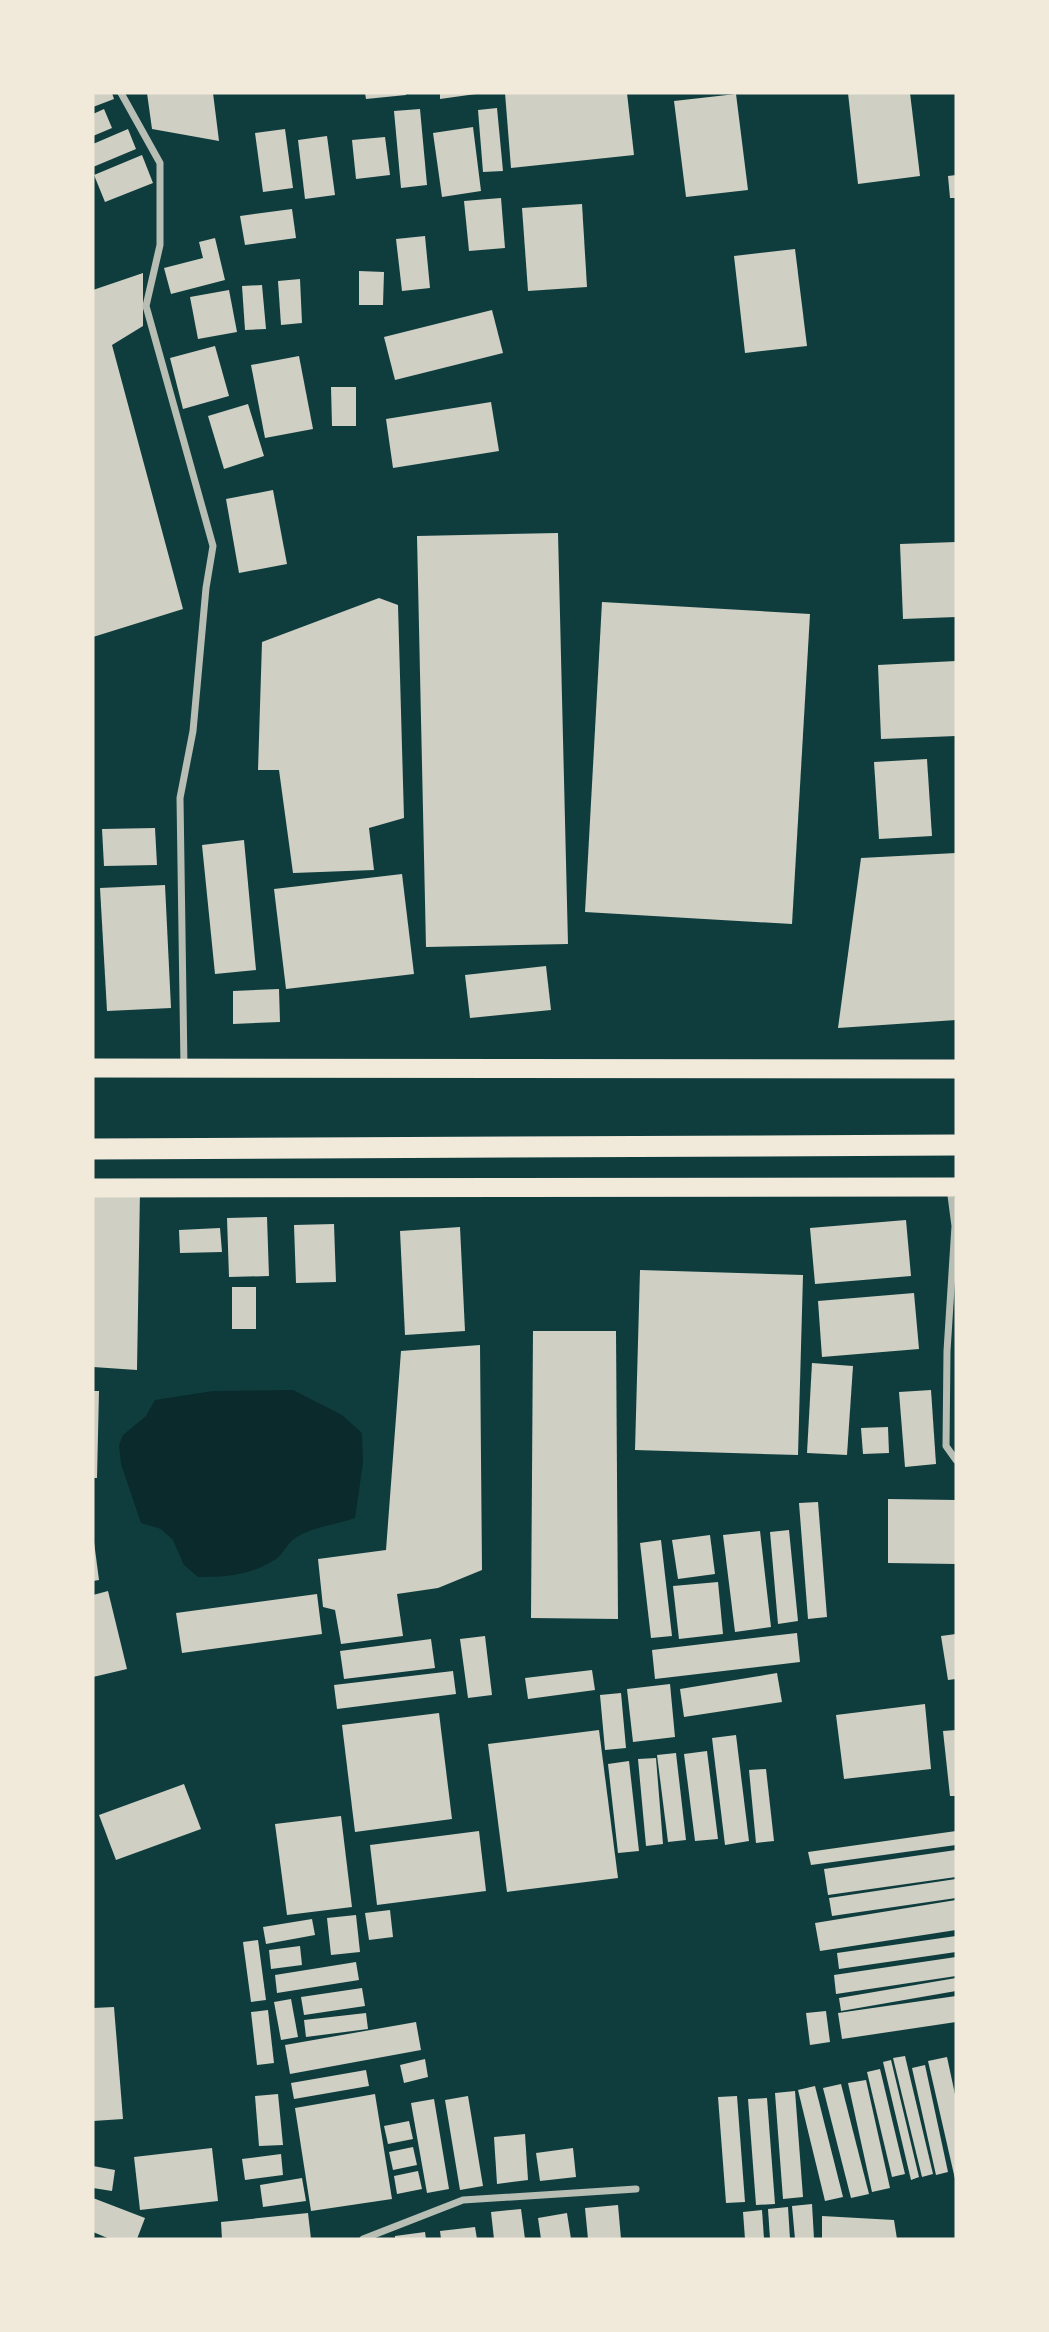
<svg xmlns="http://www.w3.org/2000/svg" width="1049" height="2332" viewBox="0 0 1049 2332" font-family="Helvetica,sans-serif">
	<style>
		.water { fill: #0a2a2b }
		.building { fill: #cfcfc3 }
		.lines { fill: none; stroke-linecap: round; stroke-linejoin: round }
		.minor { stroke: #b8beb3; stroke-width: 7 }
		.trunk { stroke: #f1e9da; stroke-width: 19 }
		.motorway { stroke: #f1e9da; stroke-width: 21 }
	</style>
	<rect width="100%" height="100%" fill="#0f3d3e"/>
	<path class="water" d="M293,1390L342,1415L362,1433L363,1463L355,1518C336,1525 310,1527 294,1539C287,1544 283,1554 276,1559C252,1575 226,1577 198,1577L184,1565L173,1540L161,1529L141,1523L121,1464L119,1445L123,1435L146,1416L155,1400L213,1391Z"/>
	<g class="building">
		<polygon points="93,93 112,93 114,99 93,107"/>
		<polygon points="147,93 213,93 219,141 152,129"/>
		<polygon points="365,93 406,93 406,95 366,99"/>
		<polygon points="440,93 476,93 476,94 440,99"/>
		<polygon points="505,93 627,93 634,155 511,168"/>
		<polygon points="848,93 910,93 920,176 858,184"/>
		<polygon points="736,94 748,190 686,197 674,101"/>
		<polygon points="497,108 503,171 483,172 478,110"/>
		<polygon points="104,109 112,128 93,136 93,114"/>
		<polygon points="420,109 427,185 401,188 394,111"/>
		<polygon points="473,127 481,191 442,197 433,133"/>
		<polygon points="128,129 136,149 93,167 93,144"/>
		<polygon points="285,129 293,188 263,192 255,133"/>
		<polygon points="327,136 335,195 305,199 298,140"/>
		<polygon points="385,137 390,175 356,179 352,140"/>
		<polygon points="142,155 153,183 105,202 94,175"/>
		<polygon points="956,175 956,198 950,198 948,176"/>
		<polygon points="501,198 505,248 469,251 464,201"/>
		<polygon points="582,204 587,287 528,291 522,208"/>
		<polygon points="292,209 296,238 245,245 240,216"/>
		<polygon points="425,236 430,288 402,291 396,239"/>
		<polygon points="215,238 225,280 171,294 164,268 203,258 199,242"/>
		<polygon points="795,249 807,346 745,353 734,256"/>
		<polygon points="359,271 384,272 383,305 359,305"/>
		<polygon points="143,273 143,326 112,345 183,609 93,637 93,290"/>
		<polygon points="300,279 302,323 281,325 278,281"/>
		<polygon points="262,285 266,329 245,330 242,286"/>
		<polygon points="229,290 237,332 198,339 190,297"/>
		<polygon points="492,310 503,353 395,380 384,337"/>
		<polygon points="215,346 229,396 183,409 170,358"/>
		<polygon points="299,356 313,429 265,438 251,365"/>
		<polygon points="331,387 356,387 356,426 332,426"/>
		<polygon points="491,402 499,451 393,468 386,419"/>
		<polygon points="248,404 264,456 224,469 208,416"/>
		<polygon points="273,490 287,564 239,573 226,499"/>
		<polygon points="558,533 568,944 426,947 417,536"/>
		<polygon points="956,542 956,617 903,619 900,544"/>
		<polygon points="379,598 398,605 404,818 369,828 374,870 293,873 279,770 258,770 262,642"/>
		<polygon points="602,602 810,614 792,924 585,912"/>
		<polygon points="956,661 956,736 881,739 878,665"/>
		<polygon points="927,759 932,836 879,839 874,762"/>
		<polygon points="155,828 157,865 104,866 102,829"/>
		<polygon points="244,840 256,970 215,974 202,845"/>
		<polygon points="956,853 956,1020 838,1028 861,858"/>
		<polygon points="402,874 414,974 286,989 274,889"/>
		<polygon points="165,885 171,1008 107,1011 100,888"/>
		<polygon points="546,966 551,1010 470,1018 465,975"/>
		<polygon points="279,989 280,1022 233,1024 233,991"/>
		<polygon points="140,1190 137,1370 93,1367 93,1197"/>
		<polygon points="267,1217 269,1276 229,1277 227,1218"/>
		<polygon points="906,1220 911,1276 815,1284 810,1228"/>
		<polygon points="334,1224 336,1282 296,1283 294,1225"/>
		<polygon points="460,1227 465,1331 405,1335 400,1231"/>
		<polygon points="220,1228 222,1252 180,1253 179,1230"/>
		<polygon points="640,1270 803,1275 798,1455 635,1450"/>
		<rect x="232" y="1287" width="24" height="42"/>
		<polygon points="914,1293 919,1349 822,1357 818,1301"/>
		<polygon points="533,1331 616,1331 618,1619 531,1618"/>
		<polygon points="480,1345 482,1570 438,1588 397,1594 403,1636 341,1644 335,1610 323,1607 318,1559 386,1550 401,1351"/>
		<polygon points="812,1363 853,1366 847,1455 807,1453"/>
		<polygon points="931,1390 936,1464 905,1467 899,1392"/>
		<polygon points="93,1391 99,1391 97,1478 93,1478"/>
		<polygon points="888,1427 889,1453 863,1454 861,1428"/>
		<polygon points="888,1499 956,1500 956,1564 888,1563"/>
		<polygon points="818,1502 827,1617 808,1619 799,1503"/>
		<polygon points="789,1530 798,1621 778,1624 770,1532"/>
		<polygon points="760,1531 771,1627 735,1632 723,1535"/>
		<polygon points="710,1535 715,1574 678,1579 672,1540"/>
		<polygon points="661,1540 672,1636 651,1638 640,1543"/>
		<polygon points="94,1542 99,1580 93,1581 93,1543"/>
		<polygon points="718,1582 723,1634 679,1639 673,1586"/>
		<polygon points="108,1591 127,1669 93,1677 93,1595"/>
		<polygon points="317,1594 322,1634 182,1653 176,1613"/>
		<polygon points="797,1633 800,1662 655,1679 652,1650"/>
		<polygon points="956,1634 956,1679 948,1680 941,1636"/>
		<polygon points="485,1636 492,1695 468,1698 460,1639"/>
		<polygon points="431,1639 435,1668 344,1679 340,1651"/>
		<polygon points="592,1670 595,1690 528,1699 525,1678"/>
		<polygon points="453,1671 456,1694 337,1709 334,1685"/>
		<polygon points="777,1673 782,1702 684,1717 680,1689"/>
		<polygon points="670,1684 675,1737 633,1742 627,1689"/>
		<polygon points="621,1693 626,1748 605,1750 600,1695"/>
		<polygon points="925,1704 931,1769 844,1779 836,1715"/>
		<polygon points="439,1713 452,1819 355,1832 342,1725"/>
		<polygon points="599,1730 618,1878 507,1892 488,1744"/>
		<polygon points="956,1730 956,1796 950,1796 943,1731"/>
		<polygon points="736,1735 749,1841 725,1845 712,1738"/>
		<polygon points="707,1751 718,1839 695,1841 684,1754"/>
		<polygon points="676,1753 686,1840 668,1842 657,1755"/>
		<polygon points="656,1758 663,1844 646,1846 638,1759"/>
		<polygon points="629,1761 639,1851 618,1853 608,1764"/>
		<polygon points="766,1769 774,1841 756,1843 749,1770"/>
		<polygon points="184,1784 201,1829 116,1860 99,1815"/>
		<polygon points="341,1816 352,1907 287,1915 275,1824"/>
		<polygon points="479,1831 486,1891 377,1905 370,1845"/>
		<polygon points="956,1831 956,1845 811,1865 808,1852"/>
		<polygon points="956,1850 956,1877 828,1895 824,1869"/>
		<polygon points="956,1879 956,1898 832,1916 829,1898"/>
		<polygon points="956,1900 956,1930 820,1951 815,1923"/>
		<polygon points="390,1910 393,1937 369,1940 365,1913"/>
		<polygon points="356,1915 360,1952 331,1955 327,1918"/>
		<polygon points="312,1919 315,1935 266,1944 263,1927"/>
		<polygon points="956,1936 956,1952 839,1969 837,1953"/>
		<polygon points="258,1940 266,2000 251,2002 243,1942"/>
		<polygon points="300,1946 302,1965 271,1969 269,1950"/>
		<polygon points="956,1957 956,1976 836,1994 834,1975"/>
		<polygon points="356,1962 359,1980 277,1993 275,1975"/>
		<polygon points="956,1978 956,1991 841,2011 839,1998"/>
		<polygon points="362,1988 365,2006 304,2015 301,1997"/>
		<polygon points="956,1996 956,2022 842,2039 838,2013"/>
		<polygon points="291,1999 298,2037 281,2040 274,2002"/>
		<polygon points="114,2007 123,2119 93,2121 93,2008"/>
		<polygon points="268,2010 274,2063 257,2065 251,2012"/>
		<polygon points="826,2011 830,2042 810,2045 806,2013"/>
		<polygon points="366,2013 368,2029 306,2037 304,2020"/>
		<polygon points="416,2022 421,2050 290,2074 285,2045"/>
		<polygon points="905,2056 933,2174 922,2177 893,2058"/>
		<polygon points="947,2057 956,2099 955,2179 928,2061"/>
		<polygon points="425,2059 428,2077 404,2083 400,2065"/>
		<polygon points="891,2060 919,2177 911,2180 883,2062"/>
		<polygon points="925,2065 948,2172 936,2175 912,2068"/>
		<polygon points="880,2069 905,2174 892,2177 867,2072"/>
		<polygon points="366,2070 369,2086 294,2099 291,2083"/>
		<polygon points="866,2080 890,2188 872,2192 848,2083"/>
		<polygon points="841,2084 869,2194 851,2198 823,2088"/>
		<polygon points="815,2086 843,2197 825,2201 798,2090"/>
		<polygon points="795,2091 803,2197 783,2199 775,2093"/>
		<polygon points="278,2094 283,2145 259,2146 255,2096"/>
		<polygon points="375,2094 392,2199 311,2211 295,2108"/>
		<polygon points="468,2096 483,2186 460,2190 445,2100"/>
		<polygon points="737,2096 745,2202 726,2203 718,2097"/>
		<polygon points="767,2098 775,2204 756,2205 748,2099"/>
		<polygon points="434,2099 449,2189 427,2193 411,2103"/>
		<polygon points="409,2121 413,2139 388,2144 384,2126"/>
		<polygon points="525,2134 528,2180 497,2184 494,2137"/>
		<polygon points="413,2147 417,2165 393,2170 389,2152"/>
		<polygon points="212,2148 218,2201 140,2210 134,2157"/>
		<polygon points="573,2148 576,2177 540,2181 536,2153"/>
		<polygon points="281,2154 283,2175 245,2180 242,2159"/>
		<polygon points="93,2166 115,2170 112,2191 93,2188"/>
		<polygon points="418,2171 422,2189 397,2194 394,2176"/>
		<polygon points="302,2178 306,2201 263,2207 260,2185"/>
		<polygon points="93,2198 145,2218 137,2239 110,2239 93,2232"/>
		<polygon points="812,2204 814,2239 795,2239 792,2206"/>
		<polygon points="618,2205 621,2239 588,2239 585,2208"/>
		<polygon points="788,2207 790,2239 770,2239 768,2209"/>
		<polygon points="521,2209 525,2239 494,2239 491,2212"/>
		<polygon points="762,2210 764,2239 745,2239 743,2212"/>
		<polygon points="308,2213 311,2239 222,2239 221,2222"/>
		<polygon points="567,2213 571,2239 541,2239 538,2218"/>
		<polygon points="822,2216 894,2220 897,2239 822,2239"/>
		<polygon points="475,2227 477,2239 441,2239 440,2231"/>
		<polygon points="425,2232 426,2239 395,2239 395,2236"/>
	</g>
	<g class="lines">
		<g class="minor">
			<polyline points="121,93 160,163 160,245 146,306 213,546 206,588 193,731 180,798 184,1067"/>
			<polyline points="950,1188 955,1226 947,1351 946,1446 956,1460"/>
			<polyline points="363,2239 463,2200 636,2189"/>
		</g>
		<g class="trunk">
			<polyline points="93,1068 956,1069"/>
			<polyline points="93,1188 956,1187"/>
		</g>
		<polyline class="motorway" points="93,1149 956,1145"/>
	</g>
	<rect width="1049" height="2332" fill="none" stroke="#f1e9da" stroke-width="189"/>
</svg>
